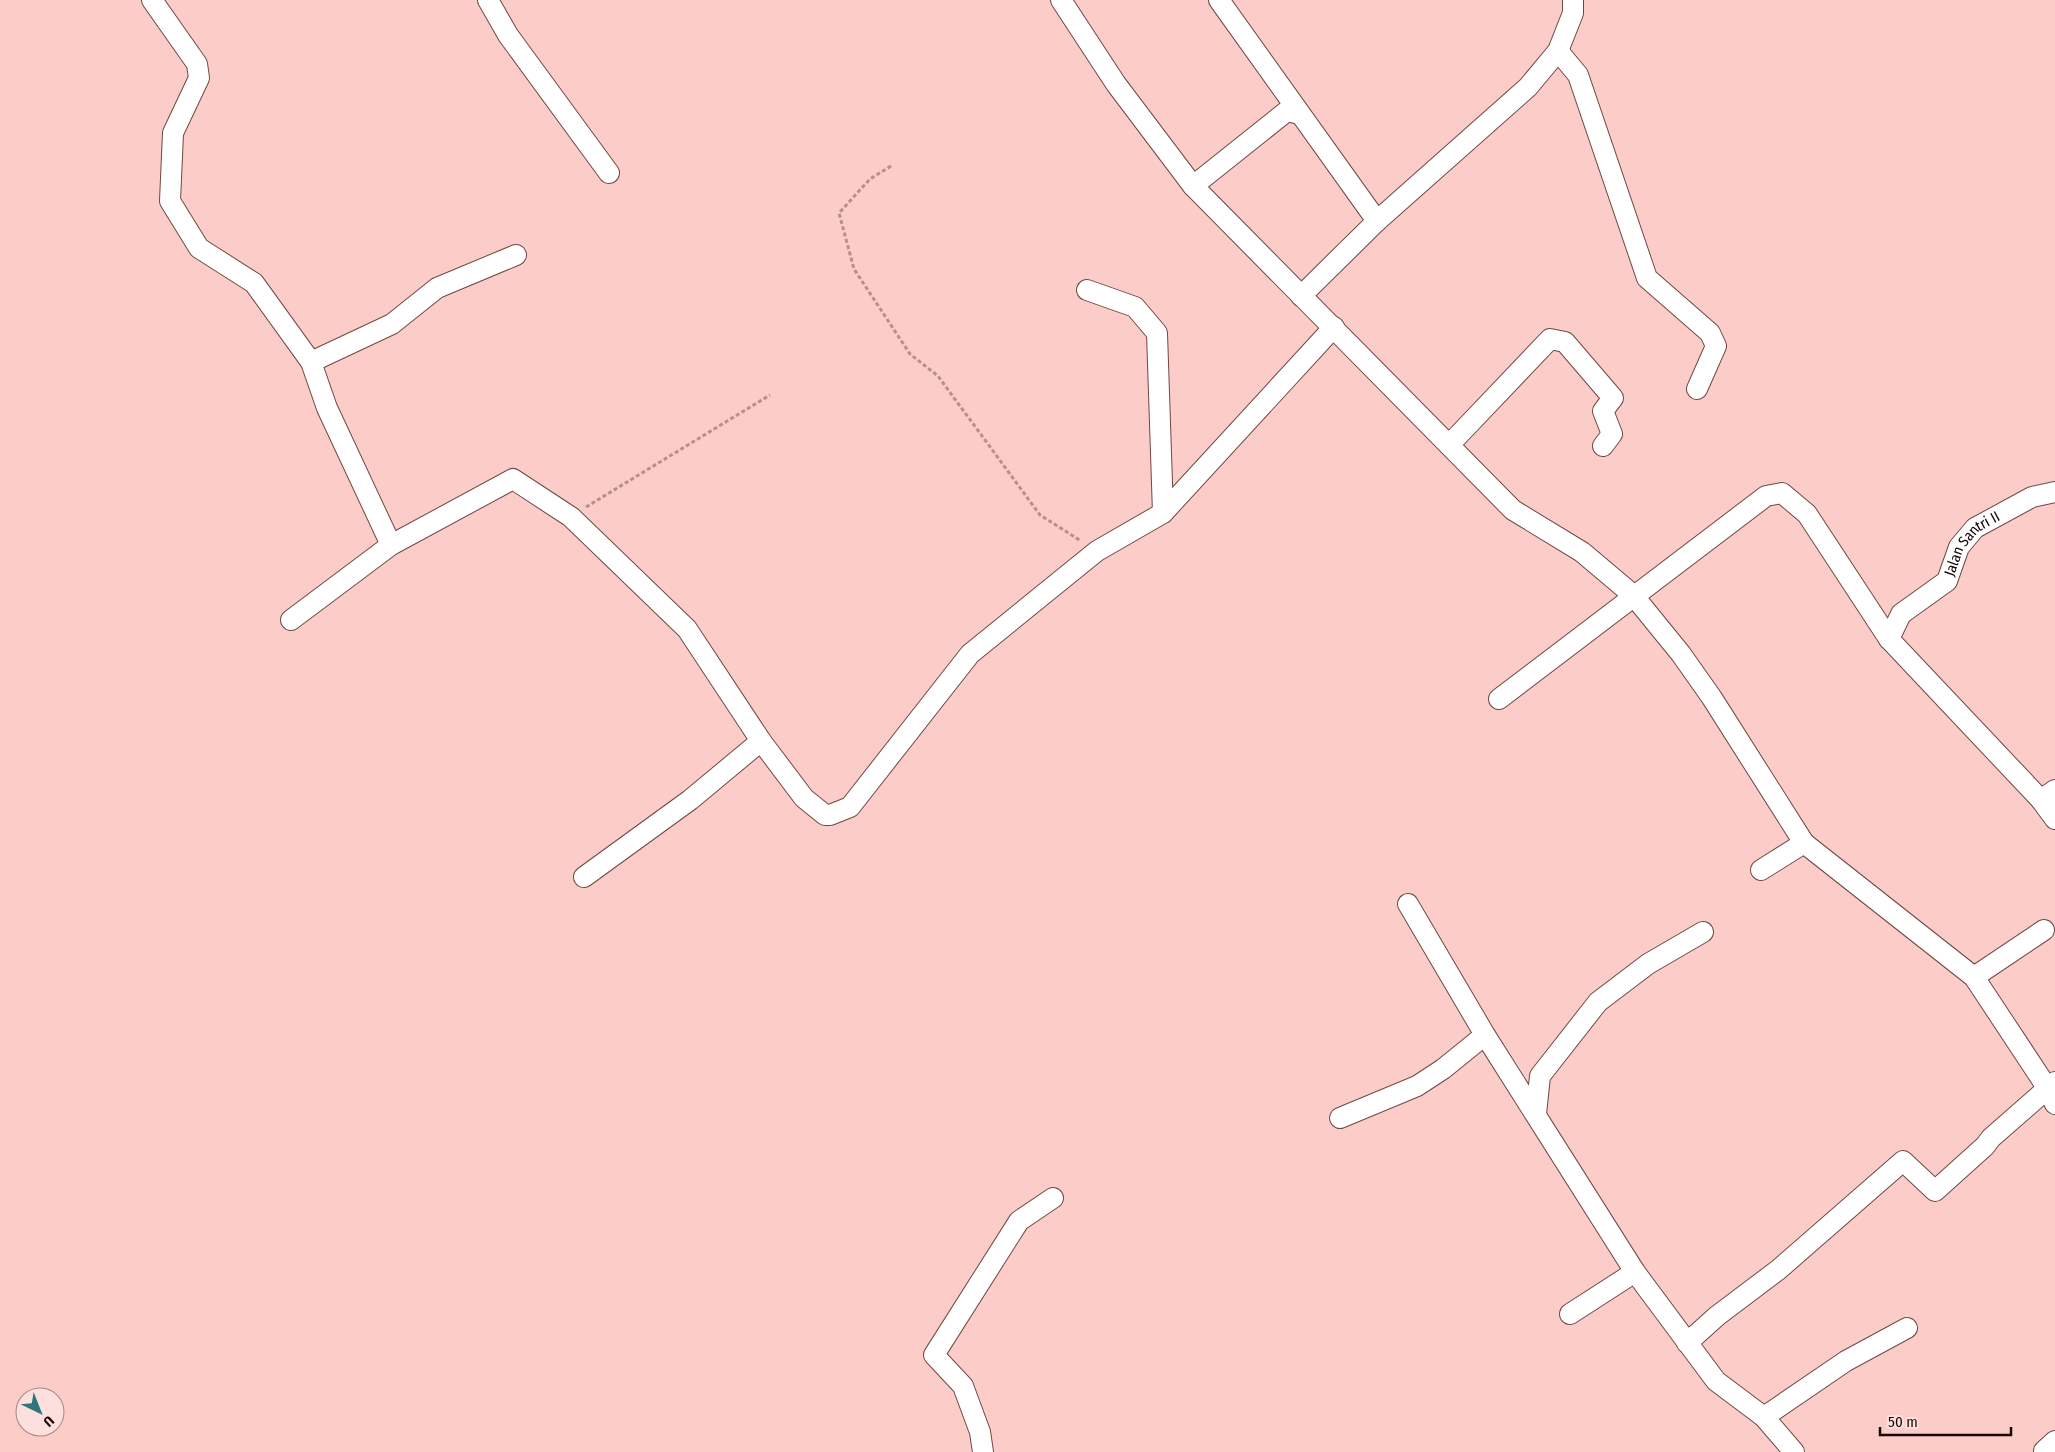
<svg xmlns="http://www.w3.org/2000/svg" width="2055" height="1452" viewBox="0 0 2055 1452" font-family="'Fira Sans Condensed',sans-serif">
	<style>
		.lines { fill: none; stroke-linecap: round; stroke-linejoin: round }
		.minor-casing { stroke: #6f4844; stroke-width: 22 }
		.path { stroke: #b5908c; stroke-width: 3; stroke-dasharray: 4 2.5; stroke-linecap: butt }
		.minor { stroke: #fff; stroke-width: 20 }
		.labels { text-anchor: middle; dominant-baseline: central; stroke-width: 5; stroke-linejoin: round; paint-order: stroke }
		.street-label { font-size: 15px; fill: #150706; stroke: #fddfdd }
	</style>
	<rect width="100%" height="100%" fill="#fccdc8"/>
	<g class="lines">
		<defs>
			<g id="minor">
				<polyline points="152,0 197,64 199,78 173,133 170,201 199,248 254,283 311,362 327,408 391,545"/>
				<polyline points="488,0 508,35 609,173"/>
				<polyline points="1061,0 1116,84 1193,186 1513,510 1582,552 1633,595 1681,654 1712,698 1804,843 1974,977 2048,1089 2055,1104"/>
				<polyline points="1219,0 1377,221"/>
				<polyline points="1558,51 1578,75 1647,278 1710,333 1716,346 1697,389"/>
				<polyline points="1193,186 1287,111 1300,114"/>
				<polyline points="1087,290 1135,307 1157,333 1163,513"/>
				<polyline points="1301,296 1377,221 1528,87 1558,51 1573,13 1573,0"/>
				<polyline points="311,362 392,324 437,288 516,255"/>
				<polyline points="1449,445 1550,339 1565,342 1613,398 1603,411 1612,434 1603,446"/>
				<polyline points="291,620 391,545 513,479 571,517 687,629 761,741 804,798 825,815 830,815 850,807 970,654 1097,551 1163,513 1334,327"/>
				<path id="s1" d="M1889,639L1901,614L1947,581L1959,547L1975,528L2032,497L2055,492"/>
				<polyline points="1499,699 1766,496 1782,493 1807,514 1889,639 2041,800 2055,819"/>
				<polyline points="2041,800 2055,790"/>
				<polyline points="1761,870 1804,843"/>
				<polyline points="584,877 690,800 761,741"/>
				<polyline points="1408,904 1485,1035 1635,1272 1716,1381 1764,1417 1794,1452"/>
				<polyline points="1974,977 2044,930"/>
				<polyline points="1536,1114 1540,1076 1598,1002 1648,964 1703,932"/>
				<polyline points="1340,1118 1417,1086 1443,1069 1485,1035"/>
				<polyline points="1570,1314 1635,1272"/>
				<polyline points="1687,1343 1717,1316 1778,1270 1903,1161 1935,1191 1985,1146 1991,1138 2055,1082"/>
				<polyline points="1764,1417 1846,1361 1907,1328"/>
				<polyline points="2044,1451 2055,1441"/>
				<polyline points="983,1452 980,1432 963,1386 934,1355 1019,1221 1053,1198"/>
			</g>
		</defs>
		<use href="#minor" class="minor-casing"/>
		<g class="path">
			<polyline points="891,166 870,179 839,213 854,269 910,354 938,376 1040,515 1081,541"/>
			<polyline points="586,507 770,395"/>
		</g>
		<use href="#minor" class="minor"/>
	</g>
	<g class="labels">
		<g class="street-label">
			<text stroke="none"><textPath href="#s1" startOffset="131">Jalan Santri II</textPath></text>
		</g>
	</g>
	<g transform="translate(40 1412) rotate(137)"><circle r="24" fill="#fddfdd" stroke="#a08987"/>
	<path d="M0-4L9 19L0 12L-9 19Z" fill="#2e767e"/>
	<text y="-8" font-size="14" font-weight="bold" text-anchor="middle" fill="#150706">U</text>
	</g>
	<path d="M1880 1427v8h131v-8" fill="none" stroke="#150706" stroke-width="2.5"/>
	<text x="1888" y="1427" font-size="15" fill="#150706" stroke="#fddfdd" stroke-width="4" paint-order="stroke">50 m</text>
</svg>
